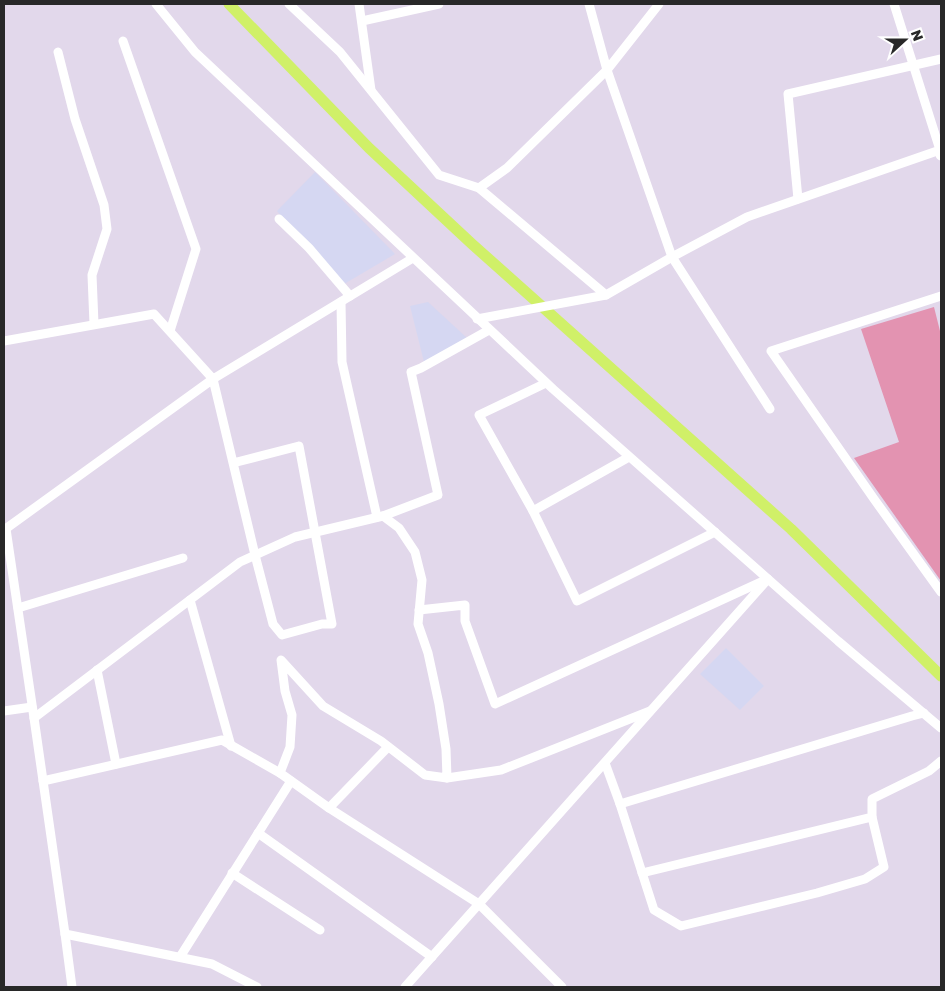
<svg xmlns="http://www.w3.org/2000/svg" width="945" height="991" viewBox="0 0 945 991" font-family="'Golos Text',sans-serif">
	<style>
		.medical { fill: #d5d7f2 }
		.green { fill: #e393b1 }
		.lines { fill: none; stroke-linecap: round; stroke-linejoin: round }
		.canal { stroke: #d0f068; stroke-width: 11 }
		.minor { stroke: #fff; stroke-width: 9 }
		.tertiary { stroke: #fff; stroke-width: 11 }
	</style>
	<rect width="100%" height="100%" fill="#e2d8eb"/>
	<g class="medical">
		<polygon points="315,172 395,254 339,287 277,211"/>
		<polygon points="428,302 467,338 424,362 410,306"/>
		<polygon points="726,648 764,686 740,710 700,674"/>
	</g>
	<polygon class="green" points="934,307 941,335 941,581 854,458 899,442 861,329"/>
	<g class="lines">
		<polyline class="canal" points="229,4 369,148 472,244 791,529 941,676"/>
		<g class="minor">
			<polyline points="156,4 195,52 553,389 838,641 941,728"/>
			<polyline points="289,4 340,52 439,175 479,188 606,295 672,257 747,217 940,150 894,4"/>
			<polyline points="359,4 371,90"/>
			<polyline points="659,4 607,70 672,257 770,409"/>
			<polyline points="362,21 439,4"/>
			<polyline points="123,41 196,249 170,331"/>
			<polyline points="58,52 75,119 104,205 107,229 92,275 94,324"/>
			<polyline points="479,188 507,168 607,70 589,4"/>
			<polyline points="798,199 788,94 941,59"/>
			<polyline points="279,219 309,248 350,296"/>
			<polyline points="941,296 771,351 874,499 941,592"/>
			<polyline points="341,302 342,362 377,517"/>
			<polyline points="477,319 606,295"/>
			<polyline points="4,341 154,314 213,379 413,258"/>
			<polyline points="629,457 533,511 577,601 715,532"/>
			<polyline points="533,511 479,415 546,383"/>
			<polyline points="383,516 438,495 411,372 421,368 489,330"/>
			<polyline points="6,529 34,718"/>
			<polyline points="4,530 213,379 255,555 273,624 282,635 322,624 332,624 299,446 233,463"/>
			<polyline points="190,600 231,746"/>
			<polyline points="18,608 183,558"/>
			<polyline points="419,610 465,605 465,621 495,704 763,581"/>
			<polyline points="97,670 116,764"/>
			<polyline points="4,711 32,707"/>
			<polyline points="605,763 620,804"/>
			<polyline points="447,778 501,770 650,711"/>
			<polyline points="43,781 222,740 280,773"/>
			<polyline points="329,808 388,747"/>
			<polyline points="872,817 884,867 865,879 817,893 681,926 654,910 620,804 912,716 924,713"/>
			<polyline points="258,833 432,957"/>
			<polyline points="232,873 320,930"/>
			<polyline points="642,873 872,817 872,799 929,771 941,761"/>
			<polyline points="65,934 72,987"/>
			<polyline points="180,957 291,781"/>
			<polyline points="257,987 212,964 65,934 34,718 240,562 295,537 383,516 399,528 415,552 422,580 418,624 428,653 439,704 446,749 447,778 425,775 381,741 323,706 281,660 285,691 292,715 290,747 280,773 329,808 479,904 562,987"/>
			<polyline points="405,987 768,579"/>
		</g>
		<polyline class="tertiary" points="941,150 940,150 941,155"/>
	</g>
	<rect width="945" height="991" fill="none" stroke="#282828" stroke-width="10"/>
	<g transform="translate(905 40) rotate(69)" stroke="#ffffff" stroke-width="4" paint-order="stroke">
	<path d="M0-4L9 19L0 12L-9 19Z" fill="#282828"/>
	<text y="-8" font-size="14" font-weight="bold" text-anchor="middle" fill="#282828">N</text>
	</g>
</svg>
